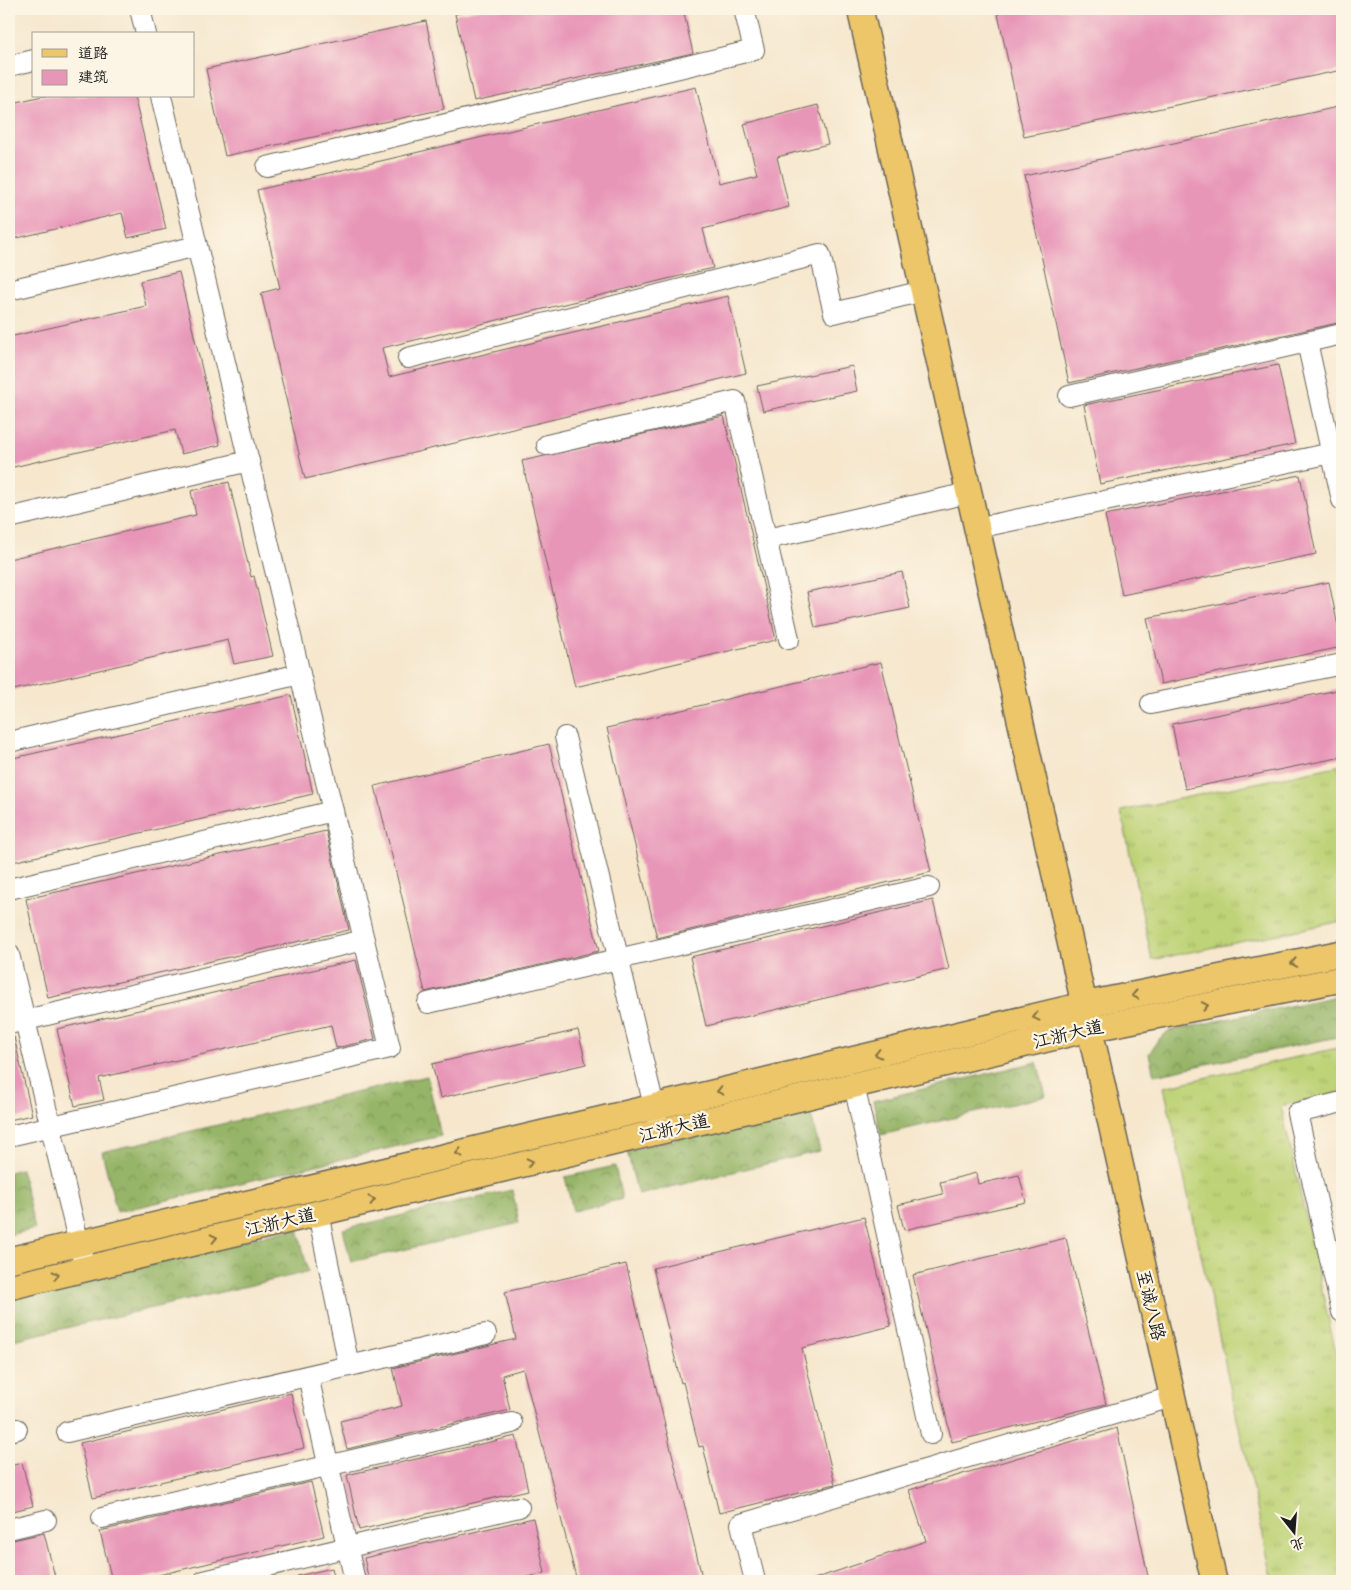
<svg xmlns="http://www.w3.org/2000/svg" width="1351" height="1590" viewBox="0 0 1351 1590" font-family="Caveat,'LXGW WenKai TC',sans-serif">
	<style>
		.grass { fill: url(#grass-tufts); stroke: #6d784a }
		.forest { fill: url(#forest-crowns); stroke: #596842 }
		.building { fill: #e896b8 }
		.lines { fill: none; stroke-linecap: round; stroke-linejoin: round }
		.minor-casing { stroke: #68635a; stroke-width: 22 }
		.major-casing { stroke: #68635a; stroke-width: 28 }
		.minor { stroke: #fff; stroke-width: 20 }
		.major { stroke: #ecc669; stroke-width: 25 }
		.oneway { stroke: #847142 }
		.labels { text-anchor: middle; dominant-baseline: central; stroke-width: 4.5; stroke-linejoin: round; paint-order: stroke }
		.street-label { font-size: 18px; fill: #1c1c1c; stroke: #fcf5e5 }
	</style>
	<defs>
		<pattern id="grass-tufts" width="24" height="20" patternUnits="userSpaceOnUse" patternTransform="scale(1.25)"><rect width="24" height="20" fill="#bed377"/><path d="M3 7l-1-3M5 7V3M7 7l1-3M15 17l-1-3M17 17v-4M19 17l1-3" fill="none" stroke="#a3b566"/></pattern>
		<pattern id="forest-crowns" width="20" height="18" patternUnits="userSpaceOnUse" patternTransform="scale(1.25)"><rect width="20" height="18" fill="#96b568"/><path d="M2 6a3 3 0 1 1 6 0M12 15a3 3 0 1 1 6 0" fill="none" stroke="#7a9255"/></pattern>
	</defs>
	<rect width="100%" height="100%" fill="#fcf5e5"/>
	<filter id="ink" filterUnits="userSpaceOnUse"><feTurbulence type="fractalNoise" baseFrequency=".02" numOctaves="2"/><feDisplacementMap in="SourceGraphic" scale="10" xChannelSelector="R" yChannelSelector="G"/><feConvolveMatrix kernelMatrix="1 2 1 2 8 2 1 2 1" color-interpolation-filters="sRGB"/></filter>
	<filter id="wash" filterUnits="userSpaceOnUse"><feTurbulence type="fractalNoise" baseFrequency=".0096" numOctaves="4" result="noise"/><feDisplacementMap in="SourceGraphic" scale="20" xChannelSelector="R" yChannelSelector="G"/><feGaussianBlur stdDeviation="1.12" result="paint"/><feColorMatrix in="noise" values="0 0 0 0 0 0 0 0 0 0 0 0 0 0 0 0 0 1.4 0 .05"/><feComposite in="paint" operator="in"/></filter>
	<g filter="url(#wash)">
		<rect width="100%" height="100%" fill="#f6e7cd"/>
		<g class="grass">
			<polygon points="1342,765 1342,921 1152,960 1121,811"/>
			<polygon points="1342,1047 1342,1092 1281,1106 1342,1380 1342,1581 1273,1581 1164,1087"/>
		</g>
		<g class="forest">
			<polygon points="1342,995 1342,1036 1154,1075 1149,1054 1157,1041 1169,1031"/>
			<polygon points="1037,1062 1046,1096 881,1135 873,1101"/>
			<polygon points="427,1076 441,1136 117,1212 102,1152"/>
			<polygon points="809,1107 820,1151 638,1195 627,1151"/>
			<polygon points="615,1166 622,1199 573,1211 565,1177"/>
			<polygon points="21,1169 35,1229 9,1235 9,1172"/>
			<polygon points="512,1190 519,1223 351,1262 343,1229"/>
			<polygon points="298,1228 308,1272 9,1341 9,1295"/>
		</g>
		<g id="blocks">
			<g class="building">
				<polygon points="480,9 683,9 693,53 474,101 455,14"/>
				<polygon points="997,9 1342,9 1342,70 1024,137"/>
				<polygon points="426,21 444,109 225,156 206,69"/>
				<polygon points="696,87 719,183 757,174 744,124 818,105 828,144 777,157 789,207 703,229 713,268 382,348 389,377 728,296 746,373 305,479 261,293 280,288 257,190"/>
				<polygon points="42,96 134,96 166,229 128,238 122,213 9,240 9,104"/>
				<polygon points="1342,106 1342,322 1069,383 1024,176"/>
				<polygon points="179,272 220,445 181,454 175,430 9,468 9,337 146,306 140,281"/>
				<polygon points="1278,365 1295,444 1100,484 1084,405"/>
				<polygon points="852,366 857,391 763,411 757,386"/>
				<polygon points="724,416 776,640 575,687 522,461"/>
				<polygon points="1300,475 1316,554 1122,595 1105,515"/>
				<polygon points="229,482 251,577 254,576 273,656 234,664 228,640 9,691 9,559 196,515 191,491"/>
				<polygon points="902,572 910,608 815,628 807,592"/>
				<polygon points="1329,582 1342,647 1161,684 1147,618"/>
				<polygon points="881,662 931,872 657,938 607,728"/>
				<polygon points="1342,689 1342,757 1185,789 1172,724"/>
				<polygon points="291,695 313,794 12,862 9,846 9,759"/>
				<polygon points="549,744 599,951 425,992 375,786"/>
				<polygon points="326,831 349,930 48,998 26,899"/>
				<polygon points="933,900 949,969 706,1026 690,957"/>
				<polygon points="356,960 375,1039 336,1048 331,1025 99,1078 104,1100 75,1106 57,1029"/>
				<polygon points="578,1030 586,1064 440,1098 432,1064"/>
				<polygon points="14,1037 32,1115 9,1120 9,1038"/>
				<polygon points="976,1173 978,1184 1019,1175 1026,1202 904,1230 898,1205 943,1194 940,1182"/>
				<polygon points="864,1217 891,1326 802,1348 835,1484 719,1513 703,1446 699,1447 683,1382 681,1383 653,1268"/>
				<polygon points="1066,1238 1106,1404 952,1442 913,1275"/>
				<polygon points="626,1264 703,1581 577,1581 523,1369 502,1375 510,1410 347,1449 340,1421 402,1406 393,1368 516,1339 505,1292"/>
				<polygon points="291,1393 304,1448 93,1498 80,1443"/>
				<polygon points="1117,1428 1149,1581 814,1581 814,1579 926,1541 909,1490"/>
				<polygon points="516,1436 528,1490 359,1530 347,1475"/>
				<polygon points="22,1463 33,1506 9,1512 9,1466"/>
				<polygon points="311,1482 324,1536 133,1581 112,1581 100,1531"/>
				<polygon points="533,1518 545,1573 511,1581 369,1581 364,1558"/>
				<polygon points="44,1533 56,1581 9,1581 9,1541"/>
				<polygon points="332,1568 335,1581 297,1581 297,1576"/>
			</g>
		</g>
	</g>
	<g filter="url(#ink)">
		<use href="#blocks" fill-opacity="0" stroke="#68635a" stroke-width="1"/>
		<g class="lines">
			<defs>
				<g id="minor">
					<polyline points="140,9 146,34"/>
					<polyline points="9,66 34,60"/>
					<polyline points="267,167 754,50 744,9"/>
					<polyline points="9,290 197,246"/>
					<polyline points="1307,342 1342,500"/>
					<polyline points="408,358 820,254 834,313 923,291"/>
					<polyline points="1069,396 1342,334"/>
					<polyline points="547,445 735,401 789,639"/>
					<polyline points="9,518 249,461"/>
					<polyline points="977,528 1332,453"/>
					<polyline points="767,539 968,493"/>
					<polyline points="1151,704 1342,664"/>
					<polyline points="565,737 660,1131"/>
					<polyline points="9,742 300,674"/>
					<polyline points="9,889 333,811"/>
					<polyline points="9,954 85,1269"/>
					<polyline points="428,1003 929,887"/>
					<polyline points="9,1024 364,940"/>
					<polyline points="854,1085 931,1434"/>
					<polyline points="1342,1102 1297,1113 1342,1312"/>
					<polyline points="9,1136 390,1048 161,96"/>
					<polyline points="318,1213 349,1366"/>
					<polyline points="308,1376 355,1581"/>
					<polyline points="9,1431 17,1429"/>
					<polyline points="67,1432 486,1334"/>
					<polyline points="102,1518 512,1423"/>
					<polyline points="9,1529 46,1520"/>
					<polyline points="204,1581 519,1507"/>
					<polyline points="755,1581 741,1524 1172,1397"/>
				</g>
				<g id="major">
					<polyline points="860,9 1214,1581"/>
					<polyline points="9,1260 1083,1005 1342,953"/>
					<polyline points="9,1287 1089,1029 1342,979"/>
				</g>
			</defs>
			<use href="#minor" class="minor-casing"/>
			<use href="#major" class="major-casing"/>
			<use href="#minor" class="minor"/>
			<use href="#major" class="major"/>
		</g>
		<defs><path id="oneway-chevron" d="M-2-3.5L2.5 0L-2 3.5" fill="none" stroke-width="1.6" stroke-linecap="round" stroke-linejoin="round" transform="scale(1.25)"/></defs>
		<g class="oneway">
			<use href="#oneway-chevron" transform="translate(1294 963) rotate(169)"/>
			<use href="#oneway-chevron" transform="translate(1135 995) rotate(169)"/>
			<use href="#oneway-chevron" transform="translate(1205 1006) rotate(-11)"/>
			<use href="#oneway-chevron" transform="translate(1036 1017) rotate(167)"/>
			<use href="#oneway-chevron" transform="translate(878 1054) rotate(167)"/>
			<use href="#oneway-chevron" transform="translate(720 1091) rotate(167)"/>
			<use href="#oneway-chevron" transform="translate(459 1153) rotate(167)"/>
			<use href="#oneway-chevron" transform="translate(530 1162) rotate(-13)"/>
			<use href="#oneway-chevron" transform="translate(372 1200) rotate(-13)"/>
			<use href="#oneway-chevron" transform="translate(214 1238) rotate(-13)"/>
			<use href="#oneway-chevron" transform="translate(56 1275) rotate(-13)"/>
		</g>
	</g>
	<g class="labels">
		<g class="street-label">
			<text transform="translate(1068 1034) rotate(-13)">江浙大道</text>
			<text transform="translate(674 1128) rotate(-13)">江浙大道</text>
			<text transform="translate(280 1222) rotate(-13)">江浙大道</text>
			<text transform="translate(1151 1305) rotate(77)">至诚八路</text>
		</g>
	</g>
	<rect width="1351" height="1590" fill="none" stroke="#fcf5e5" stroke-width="30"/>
	<rect x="32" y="32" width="162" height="65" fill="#fcf5e5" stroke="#a29e95"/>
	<rect x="42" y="49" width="25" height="8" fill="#ecc669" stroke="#a29e95"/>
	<text x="78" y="58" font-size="15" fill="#1c1c1c">道路</text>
	<rect x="42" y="70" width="25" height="15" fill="#e896b8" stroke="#a29e95"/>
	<text x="78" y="82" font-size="15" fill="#1c1c1c">建筑</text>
	<g transform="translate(1294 1532) rotate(163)" stroke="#fcf5e5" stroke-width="4" paint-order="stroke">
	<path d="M0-4L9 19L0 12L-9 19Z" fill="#1c1c1c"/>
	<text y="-8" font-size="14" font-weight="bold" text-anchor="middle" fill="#1c1c1c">北</text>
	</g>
</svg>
